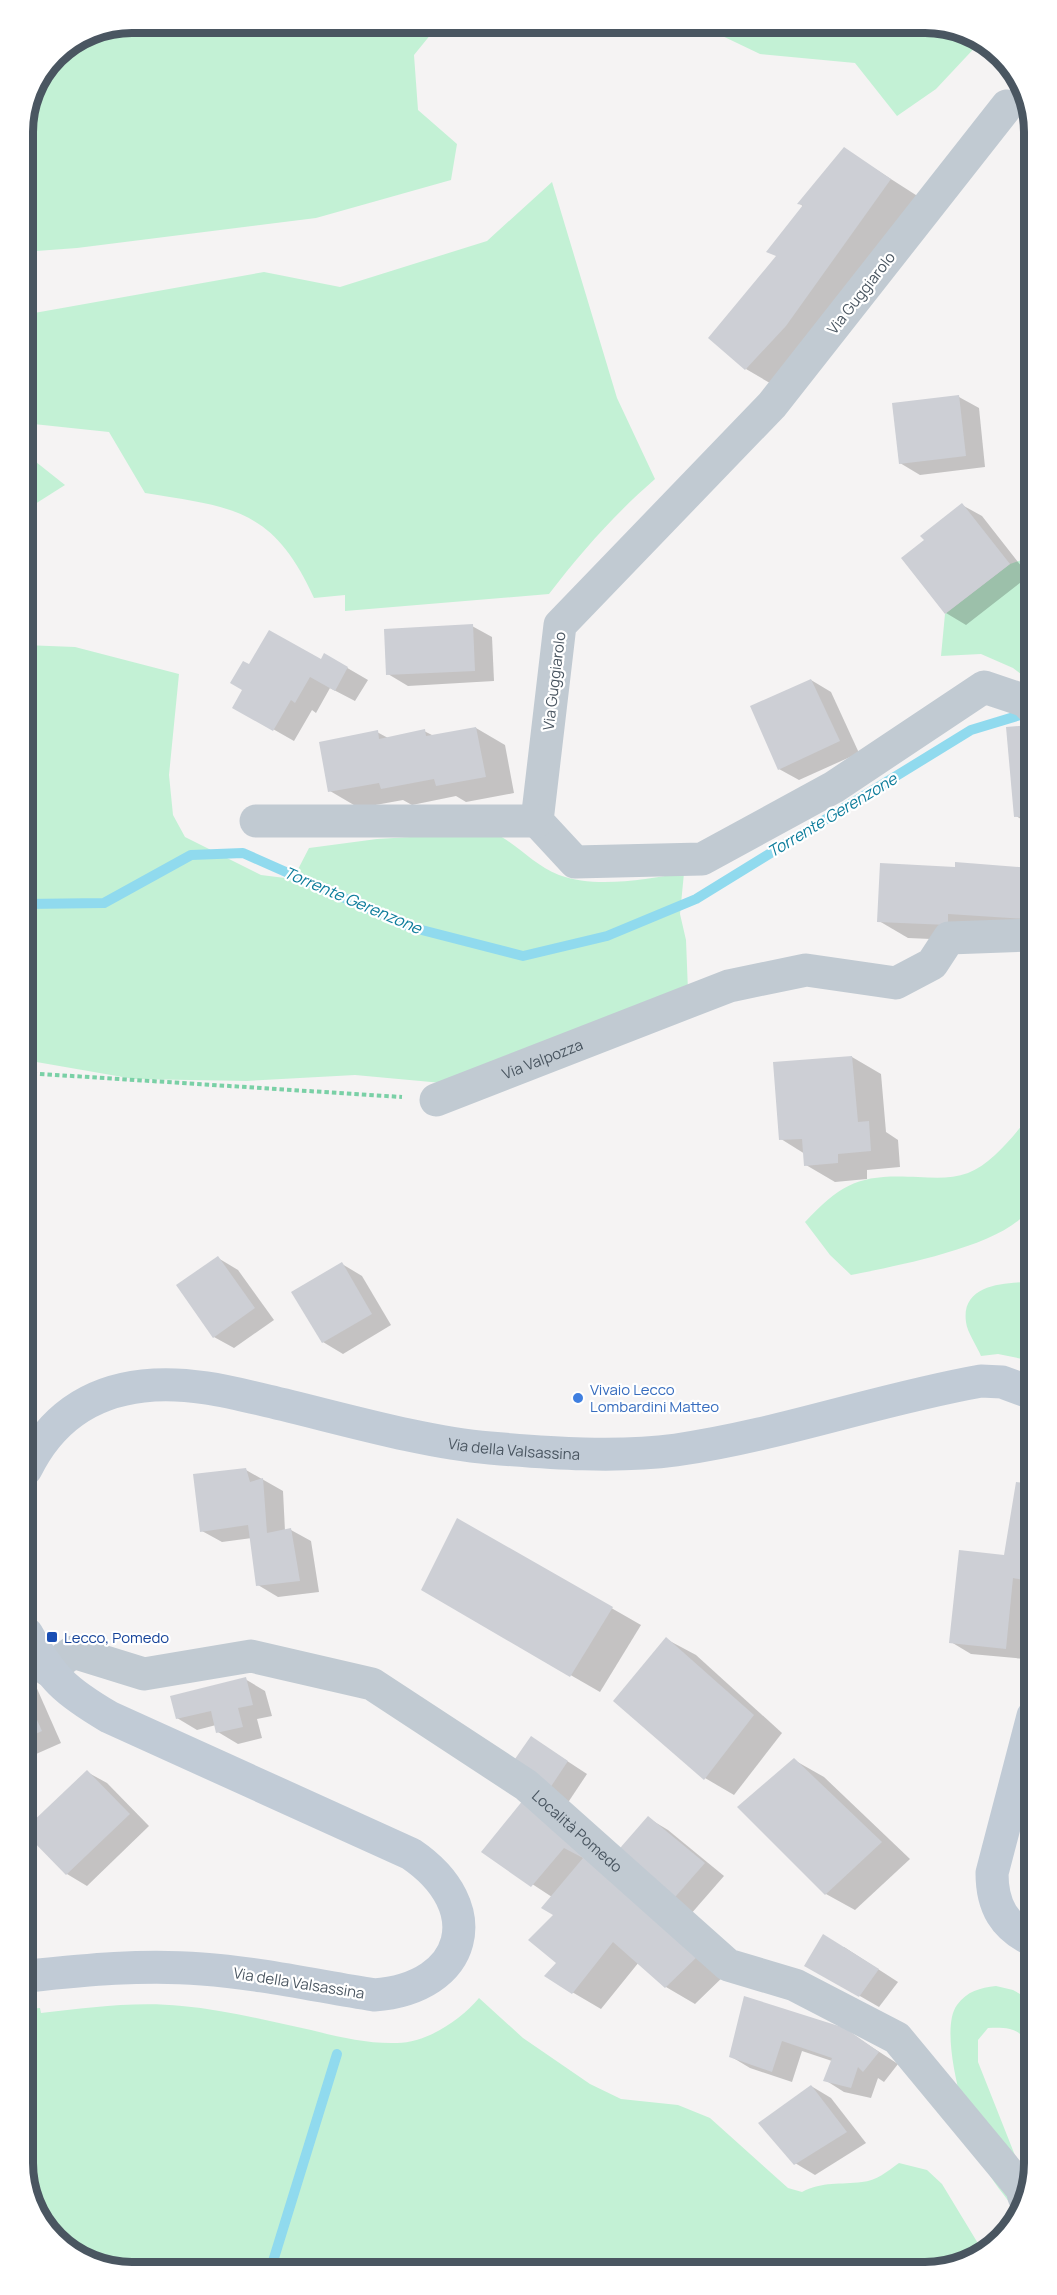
<svg xmlns="http://www.w3.org/2000/svg" width="1057" height="2295" viewBox="0 0 1057 2295" font-family="Manrope,sans-serif">
	<style>
		.green { fill: #c3f1d5 }
		.shadow { fill: #0003 }
		.lines { fill: none; stroke-linecap: round; stroke-linejoin: round }
		.stream { stroke: #90daee; stroke-width: 10 }
		.building { fill: #cdcfd5 }
		.path { stroke: #7ad0a6; stroke-width: 4; stroke-dasharray: 4.5 3; stroke-linecap: butt }
		.minor { stroke: #c1cad2; stroke-width: 33 }
		.secondary { stroke: #c1cbd6; stroke-width: 33 }
		.shop-dot { fill: #3f7fe0; stroke: #fff; stroke-width: 2 }
		.transit-dot { fill: #1a4fb4; stroke: #fff; stroke-width: 2 }
		.labels { text-anchor: middle; dominant-baseline: central; stroke-width: 4.5; stroke-linejoin: round; paint-order: stroke }
		.street-label { font-size: 15px; fill: #4a5661; stroke: #fff }
		.shop-label { font-size: 15px; fill: #366cbe; stroke: #fff; text-anchor: start }
		.transit-label { font-size: 15px; fill: #164399; stroke: #fff; text-anchor: start }
		.water-label { font-size: 16px; font-style: italic; fill: #0c7c9b; stroke: #fff }
		.rim { fill: none; stroke: #4a5661; stroke-width: 8 }
	</style>
	<rect width="100%" height="100%" fill="#f5f3f3"/>
	<g class="green">
		<polygon points="132,23 440,23 414,55 418,110 457,144 451,180 316,218 77,248 23,252 23,125 55,54 90,31"/>
		<polygon points="713,23 932,23 981,41 936,89 897,116 855,63 760,54 714,32"/>
		<path d="M552,182L617,398L655,479C615,514 582,551 549,594L345,611V595L314,598C274,509 233,507 145,493L109,432L24,423L23,315L264,272L340,287L487,241Z"/>
		<polygon points="36,462 65,485 24,511 24,464"/>
		<polygon points="1030,557 1030,681 1013,668 981,654 941,656 945,614 1010,564"/>
		<path d="M24,645L75,647L179,674L169,775L173,815L185,837L261,875L293,879L309,848L377,839L492,832C517,843 533,865 559,875C597,889 645,879 684,873L680,914L686,940L688,991L453,1084L355,1075L247,1081L134,1079L25,1060Z"/>
		<path d="M1031,1114C1032,1129 1035,1196 1031,1205C1014,1245 891,1267 851,1275L830,1255L805,1222C843,1181 862,1174 918,1177C935,1178 952,1179 968,1173C993,1163 1015,1134 1031,1114Z"/>
		<path d="M1027,1282L1032,1284V1361L998,1354L981,1356C977,1346 967,1332 966,1322C961,1285 1002,1283 1027,1282Z"/>
		<path d="M996,1986L1013,1990L1034,2002V2065C1027,2034 1020,2026 988,2028L978,2040V2062L1022,2173L1026,2192L1019,2214C1006,2198 991,2180 982,2161C968,2132 937,2032 957,2005C967,1991 980,1988 996,1986Z"/>
		<path d="M479,1998L523,2038L590,2084L621,2099L678,2105L710,2118L788,2188L802,2192C823,2181 840,2185 862,2182C876,2181 888,2171 899,2163L927,2170L942,2184L982,2250L960,2267L125,2272L65,2250L28,2198V2009L40,2008L41,2013C87,2008 135,2001 182,2006C226,2010 268,2021 311,2030C339,2037 368,2044 397,2043C426,2043 461,2020 479,1998Z"/>
	</g>
	<g class="shadow">
		<polygon points="844,149 919,197 775,386 746,369 777,257 804,207 800,204"/>
		<polygon points="959,397 979,408 985,467 920,475 900,463"/>
		<polygon points="962,505 982,516 1029,576 966,625 946,613 903,558 926,540"/>
		<polygon points="472,626 492,637 494,681 408,686 388,674"/>
		<polygon points="325,655 368,680 355,701 330,688 316,713 312,710 294,741 234,707 244,689 250,666 321,661"/>
		<polygon points="811,680 831,692 859,753 799,780 779,769"/>
		<polygon points="1030,727 1031,825 1016,816 1008,728"/>
		<polygon points="476,728 505,745 514,793 466,802 456,796 412,805 403,800 359,808 330,791 377,732 388,738 424,731 434,736"/>
		<polygon points="957,868 1031,870 1031,933 977,941 908,938 879,921"/>
		<polygon points="852,1057 881,1074 886,1132 898,1140 900,1167 867,1170 867,1179 835,1182 806,1165 805,1154 781,1139"/>
		<polygon points="218,1258 238,1270 274,1320 234,1348 214,1337"/>
		<polygon points="342,1264 362,1276 391,1325 343,1354 323,1342"/>
		<polygon points="246,1470 283,1491 285,1531 291,1530 311,1541 319,1592 278,1597 258,1585 252,1538 222,1542 202,1531"/>
		<polygon points="1033,1486 1033,1589 1025,1659 971,1654 951,1642 1006,1556"/>
		<polygon points="458,1520 641,1625 600,1692 423,1590"/>
		<polygon points="666,1639 696,1655 782,1733 734,1795 705,1778"/>
		<polygon points="27,1666 61,1743 27,1758"/>
		<polygon points="245,1679 265,1691 272,1716 257,1719 262,1738 238,1744 218,1732 216,1725 197,1730 177,1718"/>
		<polygon points="532,1738 587,1774 567,1804 547,1793"/>
		<polygon points="794,1760 824,1777 910,1859 855,1910 826,1894"/>
		<polygon points="87,1772 107,1783 149,1826 87,1886 67,1874 27,1833"/>
		<polygon points="528,1796 729,1971 695,2004 666,1987 639,1962 601,2009 572,1992 558,1963 555,1915 552,1897 483,1852"/>
		<polygon points="648,1818 668,1830 724,1876 690,1915 616,1855"/>
		<polygon points="844,1947 898,1982 879,2007 806,1965"/>
		<polygon points="745,1998 844,2029 898,2064 884,2082 878,2078 871,2098 844,2092 825,2080 832,2061 802,2051 792,2082 750,2068 730,2056"/>
		<polygon points="811,2086 831,2098 866,2143 815,2175 795,2163"/>
	</g>
	<g class="lines">
		<g class="stream">
			<polyline points="25,904 104,903 191,855 243,853 410,927 523,956 607,936 696,899 971,730 1030,712"/>
			<polyline points="270,2271 337,2054"/>
		</g>
	</g>
	<g class="building">
		<polygon points="844,147 891,179 786,326 745,370 708,338 776,256 766,252 803,205 797,204"/>
		<polygon points="959,395 966,456 899,464 892,403"/>
		<polygon points="962,503 1010,564 945,614 901,558 924,540 920,536"/>
		<polygon points="473,624 475,671 386,675 384,629"/>
		<polygon points="269,630 321,659 324,653 348,667 335,691 310,677 295,703 291,700 273,731 232,708 242,690 230,683 243,661 249,664"/>
		<polygon points="811,679 840,741 778,770 750,706"/>
		<polygon points="1030,725 1031,816 1014,817 1006,727"/>
		<polygon points="476,727 486,777 436,786 434,779 381,789 379,783 328,792 319,742 378,730 379,739 425,729 426,736"/>
		<polygon points="955,862 1031,868 1031,914 1026,915 1026,919 948,914 948,925 877,922 880,863 955,867"/>
		<polygon points="852,1056 858,1122 869,1121 871,1151 838,1154 838,1163 804,1166 802,1139 779,1140 773,1062"/>
		<polygon points="218,1256 255,1308 213,1338 176,1285"/>
		<polygon points="342,1262 372,1314 322,1343 291,1292"/>
		<polygon points="246,1468 250,1482 263,1478 267,1533 291,1528 300,1581 256,1586 248,1525 200,1532 193,1474"/>
		<polygon points="1016,1482 1033,1484 1033,1582 1013,1578 1006,1649 949,1643 959,1550 1004,1555"/>
		<polygon points="457,1518 613,1607 570,1677 421,1590"/>
		<polygon points="666,1637 754,1715 704,1780 613,1701"/>
		<polygon points="246,1677 253,1705 238,1708 243,1727 216,1733 211,1711 176,1719 170,1696"/>
		<polygon points="27,1698 42,1731 27,1738"/>
		<polygon points="531,1736 568,1761 546,1794 508,1769"/>
		<polygon points="794,1758 882,1842 825,1895 737,1807"/>
		<polygon points="87,1770 130,1814 66,1875 27,1835 27,1827"/>
		<polygon points="528,1794 701,1953 665,1988 613,1942 572,1994 544,1976 556,1963 528,1940 553,1915 541,1908 583,1858 564,1848 531,1887 481,1852"/>
		<polygon points="648,1816 705,1863 669,1904 614,1855"/>
		<polygon points="823,1934 879,1969 859,1997 804,1966"/>
		<polygon points="744,1996 845,2028 879,2052 863,2072 858,2067 851,2088 823,2081 832,2058 782,2041 772,2072 729,2057"/>
		<polygon points="811,2085 847,2132 794,2165 758,2123"/>
	</g>
	<g class="lines">
		<polyline class="path" points="25,1073 402,1097"/>
		<g class="minor">
			<polyline points="1007,106 772,405 560,625 537,821 575,862 702,859 834,787 984,687 1026,701 1030,706"/>
			<polyline points="256,821 537,821"/>
			<path id="s1" d="M436,1100L729,986L806,970L896,983L932,964L949,938L1031,935"/>
			<path id="s2" d="M48,1670L73,1652L144,1674L251,1656L372,1684L526,1785L728,1965L795,1985L897,2038L1022,2189L1024,2197"/>
		</g>
		<g class="secondary">
			<path id="s3" d="M26,1469C50,1420 89,1392 143,1386C185,1381 227,1391 268,1401C337,1417 420,1442 490,1448C551,1453 616,1458 676,1450C780,1435 879,1399 981,1381L1002,1382L1032,1393"/>
			<path d="M27,1634C52,1679 65,1691 109,1717L411,1854C489,1907 468,1988 374,1995C317,1986 259,1973 202,1969C144,1964 85,1970 28,1976"/>
			<path d="M1033,1716L992,1873C992,1906 1004,1927 1034,1941"/>
		</g>
	</g>
	<circle class="shop-dot" cx="578" cy="1398" r="6"/>
	<rect class="transit-dot" x="46" y="1631" width="12" height="12" rx="3"/>
	<g class="labels">
		<g class="street-label">
			<text transform="translate(861 293) rotate(-52)">Via Guggiarolo</text>
			<text transform="translate(554 681) rotate(-83)">Via Guggiarolo</text>
			<text stroke="none"><textPath href="#s1" startOffset="114">Via Valpozza</textPath></text>
			<text stroke="none"><textPath href="#s3" startOffset="528">Via della Valsassina</textPath></text>
			<text stroke="none"><textPath href="#s2" startOffset="591">Località Pomedo</textPath></text>
			<text transform="translate(299 1983) rotate(9)">Via della Valsassina</text>
		</g>
		<g class="shop-label">
			<text x="590" y="1389">Vivaio Lecco<tspan x="590" dy="17">Lombardini Matteo</tspan></text>
		</g>
		<g class="transit-label">
			<text x="64" y="1637">Lecco, Pomedo</text>
		</g>
		<g class="water-label">
			<text transform="translate(832 815) rotate(-31)">Torrente Gerenzone</text>
			<text transform="translate(353 900) rotate(23)">Torrente Gerenzone</text>
		</g>
	</g>
	<path d="M0 0H1057V2295H0ZM132 33H925A99 99 0 0 1 1024 132V2163A99 99 0 0 1 925 2262H132A99 99 0 0 1 33 2163V132A99 99 0 0 1 132 33Z" fill="#fff" fill-rule="evenodd"/>
	<path class="rim" d="M132 33H925A99 99 0 0 1 1024 132V2163A99 99 0 0 1 925 2262H132A99 99 0 0 1 33 2163V132A99 99 0 0 1 132 33Z"/>
</svg>
